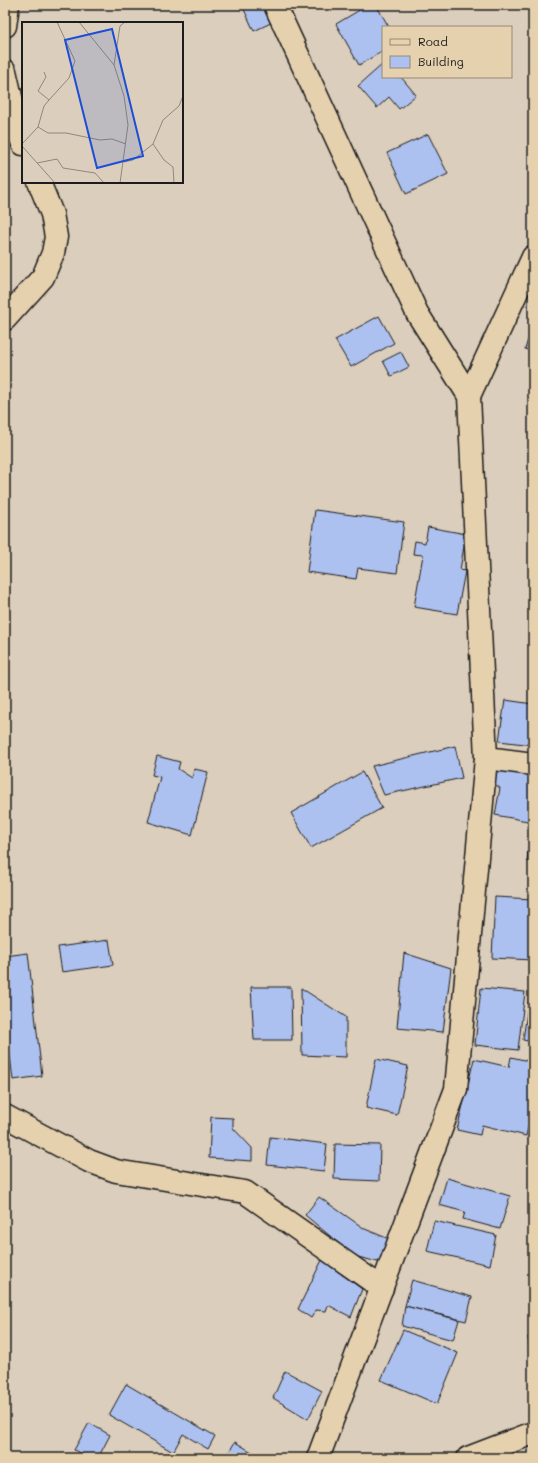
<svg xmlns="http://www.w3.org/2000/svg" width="538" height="1463" viewBox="0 0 538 1463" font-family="Mali,sans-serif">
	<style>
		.building { fill: #adc1f0; stroke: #1c1c1c }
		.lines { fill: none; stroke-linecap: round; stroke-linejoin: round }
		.street-casing { stroke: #1c1c1c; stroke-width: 25 }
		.street { stroke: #e6d1af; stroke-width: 22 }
		.inset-road { fill: none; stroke: #8f877c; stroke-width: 1 }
		.view { fill: #1d4ed8; fill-opacity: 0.15; stroke: #1d4ed8; stroke-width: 2 }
		.inset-edge { fill: none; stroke: #1c1c1c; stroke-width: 2 }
	</style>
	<rect width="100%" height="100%" fill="#dbcebc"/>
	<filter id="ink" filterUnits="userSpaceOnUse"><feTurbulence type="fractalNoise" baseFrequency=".025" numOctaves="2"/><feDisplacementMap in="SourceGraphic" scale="8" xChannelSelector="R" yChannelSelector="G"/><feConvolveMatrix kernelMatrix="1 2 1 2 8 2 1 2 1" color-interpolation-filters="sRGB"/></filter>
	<g filter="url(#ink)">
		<g class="building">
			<polygon points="242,5 270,5 277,20 254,31"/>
			<polygon points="368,5 376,5 389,27 383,27 383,51 359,65 336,24"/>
			<polygon points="383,64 383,77 401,77 416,95 399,109 389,97 377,108 358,86"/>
			<polygon points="428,134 448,174 406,194 387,153"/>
			<polygon points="379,316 394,343 351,367 335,340"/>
			<polygon points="533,325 533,352 525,349"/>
			<polygon points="401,352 409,367 391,376 383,361"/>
			<polygon points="315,510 404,522 397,573 358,568 356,579 307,572"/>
			<polygon points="428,527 466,534 460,570 465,571 457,614 414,607 423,555 413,554 415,541 425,543"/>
			<polygon points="505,700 533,704 533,745 499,741"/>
			<polygon points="455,746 462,778 384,795 372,766"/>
			<polygon points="157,756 180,762 178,769 192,778 194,769 208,772 192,835 148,822 160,777 152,775"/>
			<polygon points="497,769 533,775 533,822 495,815 500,788 494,784"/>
			<polygon points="362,772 382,808 311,848 291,813"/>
			<polygon points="530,831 533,831 533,862 527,861"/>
			<polygon points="495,897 533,899 533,960 492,958"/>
			<polygon points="109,940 113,965 62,972 58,947"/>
			<polygon points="28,953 42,1076 13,1080 5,1015 5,956"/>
			<polygon points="404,953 451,968 443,1032 397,1028"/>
			<polygon points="251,987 291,987 292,1040 254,1040"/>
			<polygon points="301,988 346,1017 346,1057 302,1055"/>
			<polygon points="481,988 525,992 518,1050 475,1045"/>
			<polygon points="530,991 533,992 533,1042 523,1040"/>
			<polygon points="511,1057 533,1062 533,1107 526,1136 482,1125 480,1135 457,1130 474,1059 509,1067"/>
			<polygon points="376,1059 408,1066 397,1115 366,1108"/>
			<polygon points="211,1117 233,1118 233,1128 252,1148 252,1161 209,1158"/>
			<polygon points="270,1137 327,1144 324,1171 267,1165"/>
			<polygon points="335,1144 380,1145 379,1181 334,1179"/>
			<polygon points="447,1178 510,1196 500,1229 463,1219 465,1212 439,1205"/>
			<polygon points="319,1197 365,1229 389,1239 382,1263 354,1256 305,1215"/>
			<polygon points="434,1221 496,1235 490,1265 427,1251"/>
			<polygon points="322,1260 362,1289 351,1317 328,1305 326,1311 316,1310 311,1318 298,1309"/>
			<polygon points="412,1280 472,1297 466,1321 405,1306"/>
			<polygon points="405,1306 459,1320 453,1340 402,1326"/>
			<polygon points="5,1310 8,1334 5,1334"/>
			<polygon points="403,1330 458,1353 437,1404 381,1380"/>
			<polygon points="533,1336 533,1371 528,1337"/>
			<polygon points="285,1371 322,1391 308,1419 273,1398"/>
			<polygon points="126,1384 215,1436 208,1449 183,1434 173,1452 109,1415"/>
			<polygon points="89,1423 110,1435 98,1458 89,1458 74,1450"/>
			<polygon points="235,1442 262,1458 225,1458"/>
		</g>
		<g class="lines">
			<defs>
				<g id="street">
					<polyline points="275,5 417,313 469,396 486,758 456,1089 318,1458"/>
					<polyline points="5,26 8,5"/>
					<polyline points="5,71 20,136 23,144"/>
					<polyline points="5,319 43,277 53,253 56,237 52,214 39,182"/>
					<polyline points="469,396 533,257"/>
					<polyline points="486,758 533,764"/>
					<polyline points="5,1116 89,1161 116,1171 245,1192 382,1288"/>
					<polyline points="468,1458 533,1433"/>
				</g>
			</defs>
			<use href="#street" class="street-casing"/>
			<use href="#street" class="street"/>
		</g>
	</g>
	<g transform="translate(22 22)">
		<rect width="161" height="161" fill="#dbcebc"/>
		<path class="inset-road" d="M57,0L92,43L102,74L106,103L98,161M92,43L98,4L103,0M27,78L47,56L53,39L35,0M16,105L26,111H44L78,118L90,117L104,122M0,122L16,105L22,84L27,78L16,69L24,55L22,50M131,122L142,138L151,145L152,161M0,124L33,161M102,140L111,138L131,122L141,98L157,84L161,74M15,141L35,137L41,146L73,151L82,161"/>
		<path class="view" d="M90,7L121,134L75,146L43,18Z"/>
		<rect width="161" height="161" class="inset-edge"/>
	</g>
	<rect width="538" height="1463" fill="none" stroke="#e6d1af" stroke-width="20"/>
	<rect x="10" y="10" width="518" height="1443" fill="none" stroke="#1c1c1c" stroke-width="1.5" filter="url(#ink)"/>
	<rect x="382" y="26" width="130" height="52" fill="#e6d1af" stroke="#958974"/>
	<rect x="390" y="39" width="20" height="6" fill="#e6d1af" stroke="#958974"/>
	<text x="418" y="46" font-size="12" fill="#1c1c1c">Road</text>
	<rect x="390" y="56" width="20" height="12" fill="#adc1f0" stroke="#958974"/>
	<text x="418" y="66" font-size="12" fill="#1c1c1c">Building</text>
</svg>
